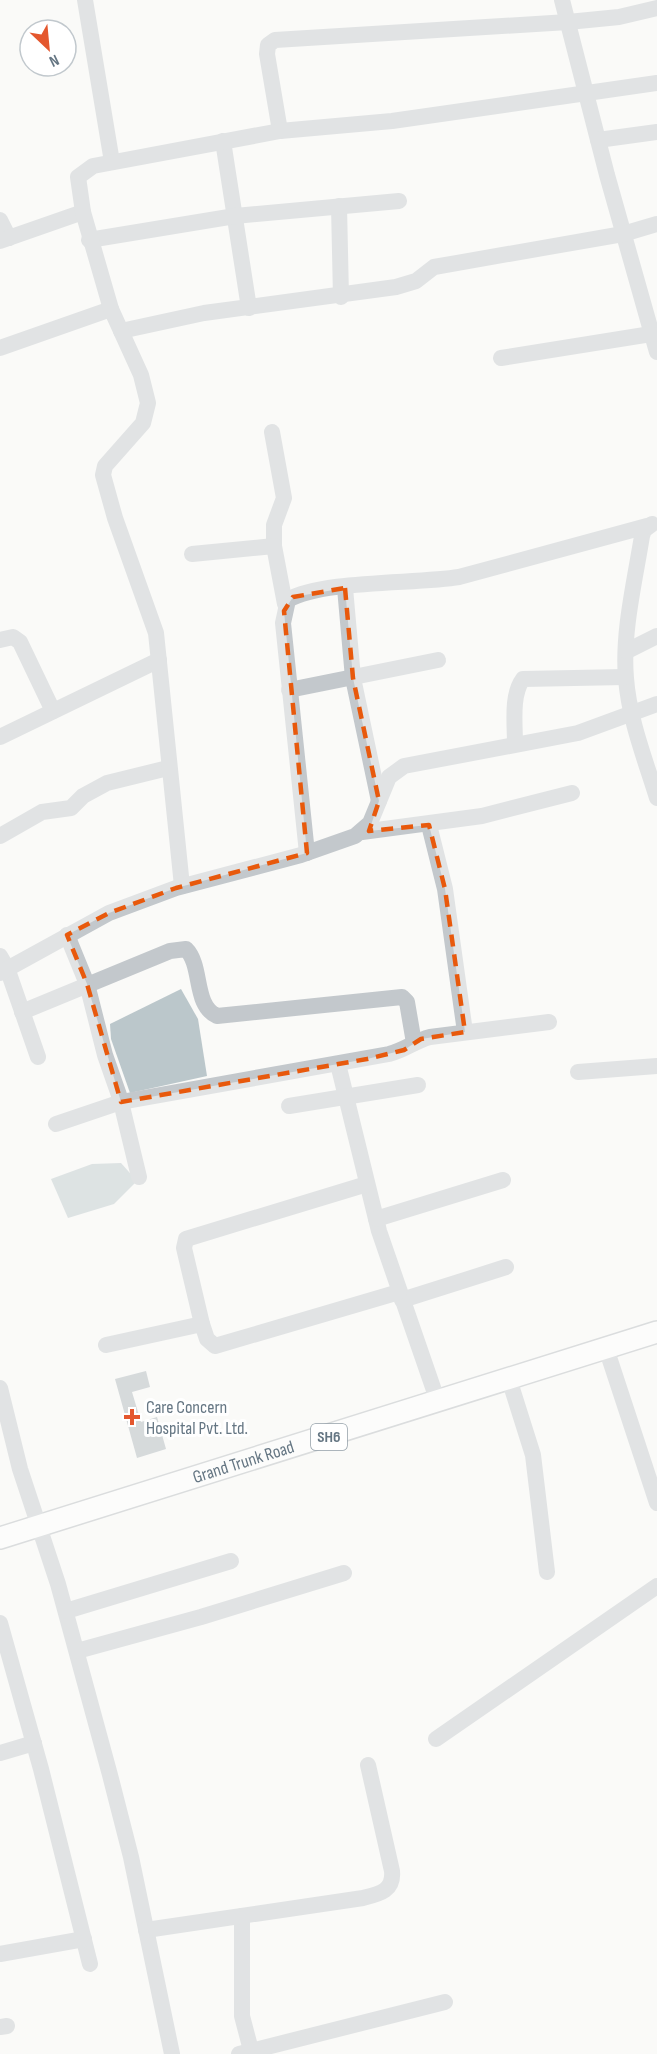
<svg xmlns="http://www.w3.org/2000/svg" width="657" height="2054" viewBox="0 0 657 2054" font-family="'Sofia Sans Condensed',sans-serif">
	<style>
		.water { fill: #bbc7cb }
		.building { fill: #aab3b9 }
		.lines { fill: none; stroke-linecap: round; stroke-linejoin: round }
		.major-casing { stroke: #b5babe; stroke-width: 24 }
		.minor { stroke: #c3c8cc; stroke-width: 16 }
		.major { stroke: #fff; stroke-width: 21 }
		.marked { fill: none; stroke: #e8590c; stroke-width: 4.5; stroke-dasharray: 12 8; stroke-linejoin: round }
		.poi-dot { fill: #e4572e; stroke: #fff; stroke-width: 2 }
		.labels { text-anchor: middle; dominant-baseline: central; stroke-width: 6; stroke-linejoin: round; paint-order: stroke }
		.shield { fill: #fff; stroke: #939fa8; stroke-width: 1.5 }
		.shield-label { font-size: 16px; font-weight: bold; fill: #657683 }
		.poi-label { font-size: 18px; fill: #657683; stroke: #fff; text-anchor: start }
		.street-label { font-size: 18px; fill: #657683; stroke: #fff }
	</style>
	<rect width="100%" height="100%" fill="#fafaf8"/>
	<g class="water">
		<polygon points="181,989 198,1019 207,1076 130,1093 111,1039 110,1024"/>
		<polygon points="121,1163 137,1181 114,1204 68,1218 51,1179 92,1164"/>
	</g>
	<polygon class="building" points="146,1371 150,1387 132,1392 141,1422 157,1417 166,1449 137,1458 115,1379"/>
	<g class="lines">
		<defs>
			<g id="major">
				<path id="s1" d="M0,1538L657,1332"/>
			</g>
		</defs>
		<use href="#major" class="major-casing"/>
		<g class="minor">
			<polyline points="85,0 112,162"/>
			<polyline points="562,0 607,175 657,352"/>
			<polyline points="280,131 267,54 268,45 275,40 568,22 619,17 657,8"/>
			<polyline points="598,140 657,132"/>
			<polyline points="223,141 249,308"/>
			<polyline points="339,206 341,297"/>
			<polyline points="0,220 9,238"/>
			<polyline points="89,240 235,216 399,201"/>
			<polyline points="0,241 83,212"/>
			<polyline points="121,331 204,313 396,287 416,281 434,267 623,234 657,224"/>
			<polyline points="0,348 111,309"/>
			<polyline points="501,358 651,334"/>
			<polyline points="272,432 284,498 274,525 274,546"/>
			<path d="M652,524L644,530L642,536C635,580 622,633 626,678C629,719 645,759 657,798"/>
			<polyline points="192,554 274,546 285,604"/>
			<polyline points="345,588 353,678 379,801"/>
			<polyline points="0,640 13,637 20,642 53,711"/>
			<polyline points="627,651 657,636"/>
			<polyline points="289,690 438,660"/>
			<polyline points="0,737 159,660"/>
			<path d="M515,744C515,724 511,695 523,679L625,677"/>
			<polyline points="429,825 445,889 465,1032"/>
			<polyline points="362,832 482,816 572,793"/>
			<polyline points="0,836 42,812 71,808 83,796 107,783 168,768"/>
			<path d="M307,853L283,623L288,600C321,580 417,584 459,577L647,526"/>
			<polyline points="182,886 156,633 115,518 103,475 105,466 143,423 148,403 141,375 111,309 83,212 78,177 93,166 280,131 392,121 657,83"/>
			<polyline points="67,935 87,984 105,1055 120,1098 139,1177"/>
			<polyline points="0,956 7,968 38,1057"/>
			<polyline points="0,973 109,913 176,888 301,855 355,836 370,823 389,777 404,766 578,733 657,704"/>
			<path d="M22,1012L170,951L186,949C203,966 193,1005 217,1016L402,997L407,1002L414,1043"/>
			<polyline points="338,1064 379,1231 438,1402"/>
			<polyline points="578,1072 657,1066"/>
			<polyline points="289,1106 418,1085"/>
			<path d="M56,1124L121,1102L389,1054C405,1050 415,1041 430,1037L549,1022"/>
			<polyline points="376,1219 503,1180"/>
			<polyline points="402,1300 506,1267"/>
			<polyline points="202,1324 207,1339 215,1346 399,1292"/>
			<polyline points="106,1345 202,1324 184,1248 186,1239 367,1184"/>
			<polyline points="606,1348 657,1503"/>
			<polyline points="509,1379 533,1455 547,1572"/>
			<polyline points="0,1388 20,1469 58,1584 110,1775 131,1857 172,2054"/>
			<polyline points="66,1611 231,1561"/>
			<polyline points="0,1623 41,1769 90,1964"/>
			<polyline points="77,1651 201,1617 344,1573"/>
			<polyline points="436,1739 657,1586"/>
			<polyline points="0,1753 34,1743"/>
			<polyline points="242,1916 242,2016 252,2054"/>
			<path d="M146,1930L363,1898C379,1894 394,1891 392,1871L368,1765"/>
			<polyline points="0,1954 84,1939"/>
			<polyline points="0,2027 7,2026"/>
			<polyline points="239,2054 445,2002"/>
		</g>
		<use href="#major" class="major"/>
	</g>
	<path d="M0 0H657V2054H0ZM345,588L353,678L379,801L369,831L429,825L445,889L465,1032L421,1039L404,1050L367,1059L121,1102L87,984L67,935L109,913L176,888L307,853L284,611L293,597Z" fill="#fafaf8" fill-opacity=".55" fill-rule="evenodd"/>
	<path class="marked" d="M345,588L353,678L379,801L369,831L429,825L445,889L465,1032L421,1039L404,1050L367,1059L121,1102L87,984L67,935L109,913L176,888L307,853L284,611L293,597Z"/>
	<path class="poi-dot" d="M129 1408h6v6h6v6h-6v6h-6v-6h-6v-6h6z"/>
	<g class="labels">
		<rect class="shield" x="311" y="1424" width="36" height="26" rx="4.5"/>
		<g class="shield-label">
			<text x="329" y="1437">SH6</text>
		</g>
		<g class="poi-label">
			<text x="146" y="1407">Care Concern<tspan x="146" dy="21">Hospital Pvt. Ltd.</tspan></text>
		</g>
		<g class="street-label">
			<text stroke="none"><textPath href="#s1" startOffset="255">Grand Trunk Road</textPath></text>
		</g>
	</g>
	<g transform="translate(48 48) rotate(154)"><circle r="28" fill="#ffffff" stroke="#c1c8cd" stroke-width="1.5"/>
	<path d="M0-4.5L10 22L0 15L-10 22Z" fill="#e4572e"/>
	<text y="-9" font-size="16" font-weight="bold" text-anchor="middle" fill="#657683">N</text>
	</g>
</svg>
